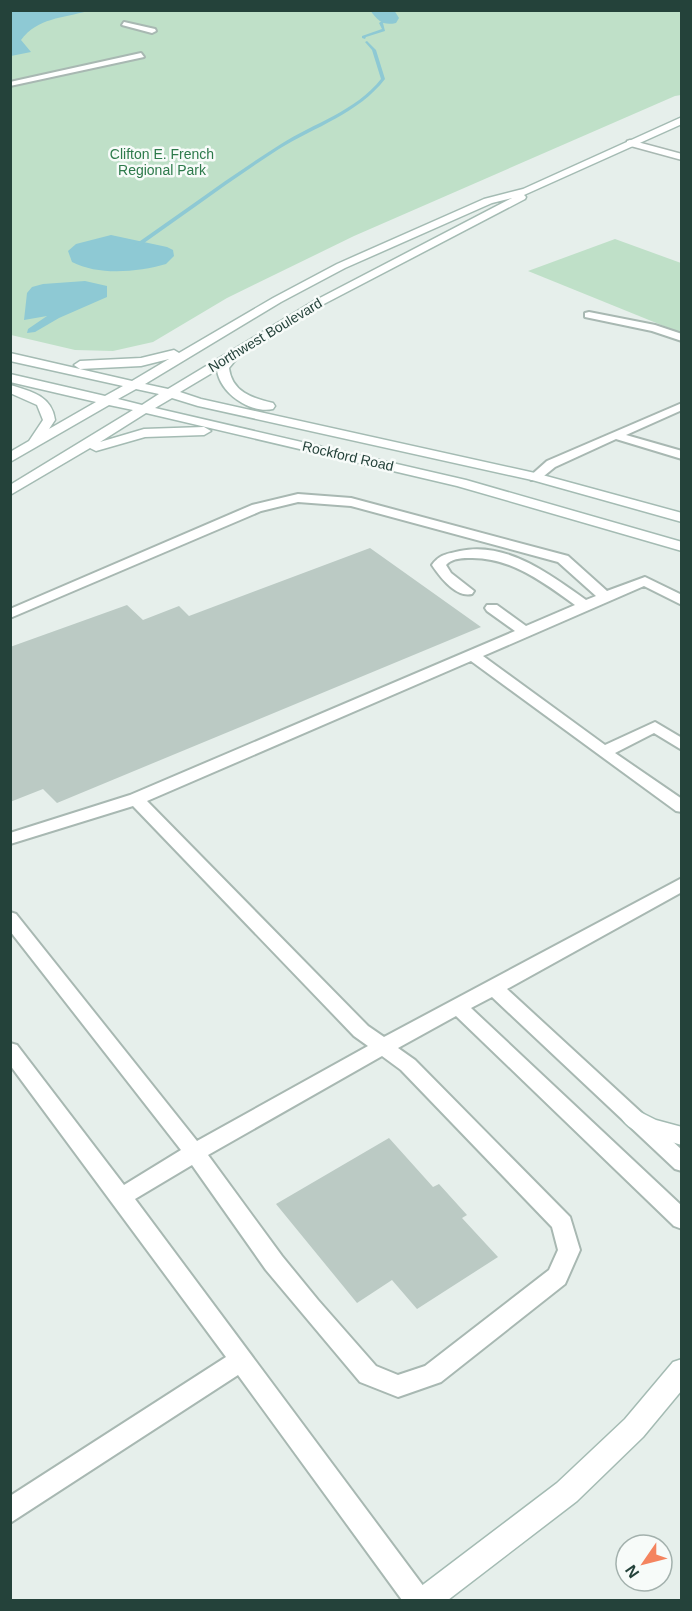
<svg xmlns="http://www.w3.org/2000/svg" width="692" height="1611" viewBox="0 0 692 1611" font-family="Arial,sans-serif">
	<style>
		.green { fill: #bfe0c8 }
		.water { fill: #8ec9d4 }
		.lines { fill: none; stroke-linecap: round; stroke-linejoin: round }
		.stream { fill: #8ec9d4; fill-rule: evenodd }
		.river { fill: #8ec9d4; fill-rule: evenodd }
		.building { fill: #bbcac4 }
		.lane-casing { stroke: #a8b8b2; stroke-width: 4 }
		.street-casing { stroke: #a8b8b2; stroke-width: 3 }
		.secondary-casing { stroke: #a4bbb3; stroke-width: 3 }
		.lane { fill: #fff; fill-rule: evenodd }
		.street { fill: #fff; fill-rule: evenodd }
		.secondary { fill: #fff; fill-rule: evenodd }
		.labels { text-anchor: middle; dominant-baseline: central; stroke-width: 5; stroke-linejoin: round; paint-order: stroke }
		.far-park-label { font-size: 14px; fill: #2d7a4b; stroke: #f7fbf9 }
		.far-street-label { font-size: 14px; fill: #24423a; stroke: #f7fbf9 }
	</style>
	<rect width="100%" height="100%" fill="#e6efeb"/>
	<g class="green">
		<polygon points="10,11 681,11 681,95 675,96 354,236 227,298 153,342 113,351 75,350 11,335"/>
		<polygon points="615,239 681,263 681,333 528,271"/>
	</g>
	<g class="water">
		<path d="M11,10H88V11C63,18 37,18 21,40L31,52L11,56Z"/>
		<path d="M111,235L167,247L173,250L174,256L166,264C138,272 99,276 72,262L68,251L76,244Z"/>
		<polygon points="85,281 107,286 107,297 59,318 35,332 27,333 28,329 47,316 24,320 27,293 32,287 43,284"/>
	</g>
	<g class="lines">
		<g class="stream">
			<polygon points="387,17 390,18 383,23 385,31 366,37 365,39 362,38 362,36 382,29 379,23"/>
			<path d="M367,41L376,50L385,79C359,113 315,127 279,149C231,180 184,215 137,248H133V246C182,212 230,176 281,144C314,123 356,111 381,79L372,50L365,42Z"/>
		</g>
		<path class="river" d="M370,10H394L399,18L396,23C383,26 378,21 370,10Z"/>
	</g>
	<g class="building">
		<polygon points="370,548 481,627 57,803 43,789 10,802 10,647 127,605 143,620 179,606 189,616"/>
		<polygon points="389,1138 433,1187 439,1184 467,1215 462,1218 498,1257 417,1309 392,1280 357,1303 276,1204"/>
	</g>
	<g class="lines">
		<defs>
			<g id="lane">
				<polygon points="124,22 155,29 156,31 152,33 122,25"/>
				<polygon points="141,53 144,57 10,86 10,82"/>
				<polygon points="589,312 655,325 682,334 682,341 652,331 585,317 585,313"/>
				<polygon points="682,403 682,410 626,435 682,451 682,459 616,439 555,467 539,480 531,480 529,477 547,461"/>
				<path d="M298,494L351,498L568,556L607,591L645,577L682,595V605L644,586L483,656L605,745L655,722L682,738V750L654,733L615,753L682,799V812L676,811L471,661L147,801L368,1026L384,1037L682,878V892L507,989L682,1150V1171L675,1169L492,997L471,1008L682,1206V1229L674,1226L456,1016L398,1048L415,1060L570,1217L580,1250L565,1284L441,1382L398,1397L360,1382L266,1270L192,1165L135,1199L427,1591L431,1600H402L238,1375L10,1523V1496L226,1357L10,1065V1043L17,1045L124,1185L181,1150L10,931V912L16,914L197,1141L368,1046L354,1036L133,806L10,844V833L130,795L515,631L487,611L485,608L487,605H497L526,626L575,605C543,582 509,556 468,558C460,558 451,559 446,565L451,573L474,591L472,594C456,598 440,577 432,565C440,554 447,554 460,551C507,541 551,575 586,600L596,596L558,562L351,506L298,502L261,511L10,618V609L252,505ZM382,1056L401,1070L552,1227L558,1250L549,1270L425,1366L398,1375L376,1366L318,1300L282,1256L208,1155Z"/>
			</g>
			<polygon id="street" points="630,140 682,154 682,160 627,145 627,141"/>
			<g id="secondary">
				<path d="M682,117V124L524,195L526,197L525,199L322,305L238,357L229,368C232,392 252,398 273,403L275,406L273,409C250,414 220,393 217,370L180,392L201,399L535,473L682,513V522L532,480L198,406L172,398L155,408L466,480L682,542V551L457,486L146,413L100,442L144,429L204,427L211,431L204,435L145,437L96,451L90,448L10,495V485L133,410L109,405L10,462V452L29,441L43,420L37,405L10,393V385C31,391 52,396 55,420L49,429L96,402L10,382V374L105,396L123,386L10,361V353L132,381L169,359L141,366L80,369L74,365L80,361L141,358L174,350L179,353L273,298L337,264L484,199L523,189ZM512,198L314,301L168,389L145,384L281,302L345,268L492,203ZM136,389L159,394L142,405L118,399Z"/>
				<path d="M632,1108L656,1120L682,1127V1145C663,1139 631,1136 621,1117L624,1111Z"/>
				<polygon points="682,1359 682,1390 643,1437 577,1501 448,1600 412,1600 416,1590 557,1483 625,1419 673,1362"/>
			</g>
		</defs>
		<use href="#lane" class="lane-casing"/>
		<use href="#street" class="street-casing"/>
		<use href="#secondary" class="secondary-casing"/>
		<use href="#lane" class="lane"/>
		<use href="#street" class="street"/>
		<use href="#secondary" class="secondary"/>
	</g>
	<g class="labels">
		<g class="far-park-label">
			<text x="162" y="154">Clifton E. French<tspan x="162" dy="16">Regional Park</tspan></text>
		</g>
		<g class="far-street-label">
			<text transform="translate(265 335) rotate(-31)">Northwest Boulevard</text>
			<text transform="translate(348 456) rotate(13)">Rockford Road</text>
		</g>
	</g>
	<rect width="692" height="1611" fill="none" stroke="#24423a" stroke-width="24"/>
	<g transform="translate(644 1563) rotate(235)"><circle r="28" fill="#f7fbf9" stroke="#a3b1ad" stroke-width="1.5"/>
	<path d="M0-4.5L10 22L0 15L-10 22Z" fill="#f4845f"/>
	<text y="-9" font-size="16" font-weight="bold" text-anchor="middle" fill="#24423a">N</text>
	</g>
</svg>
